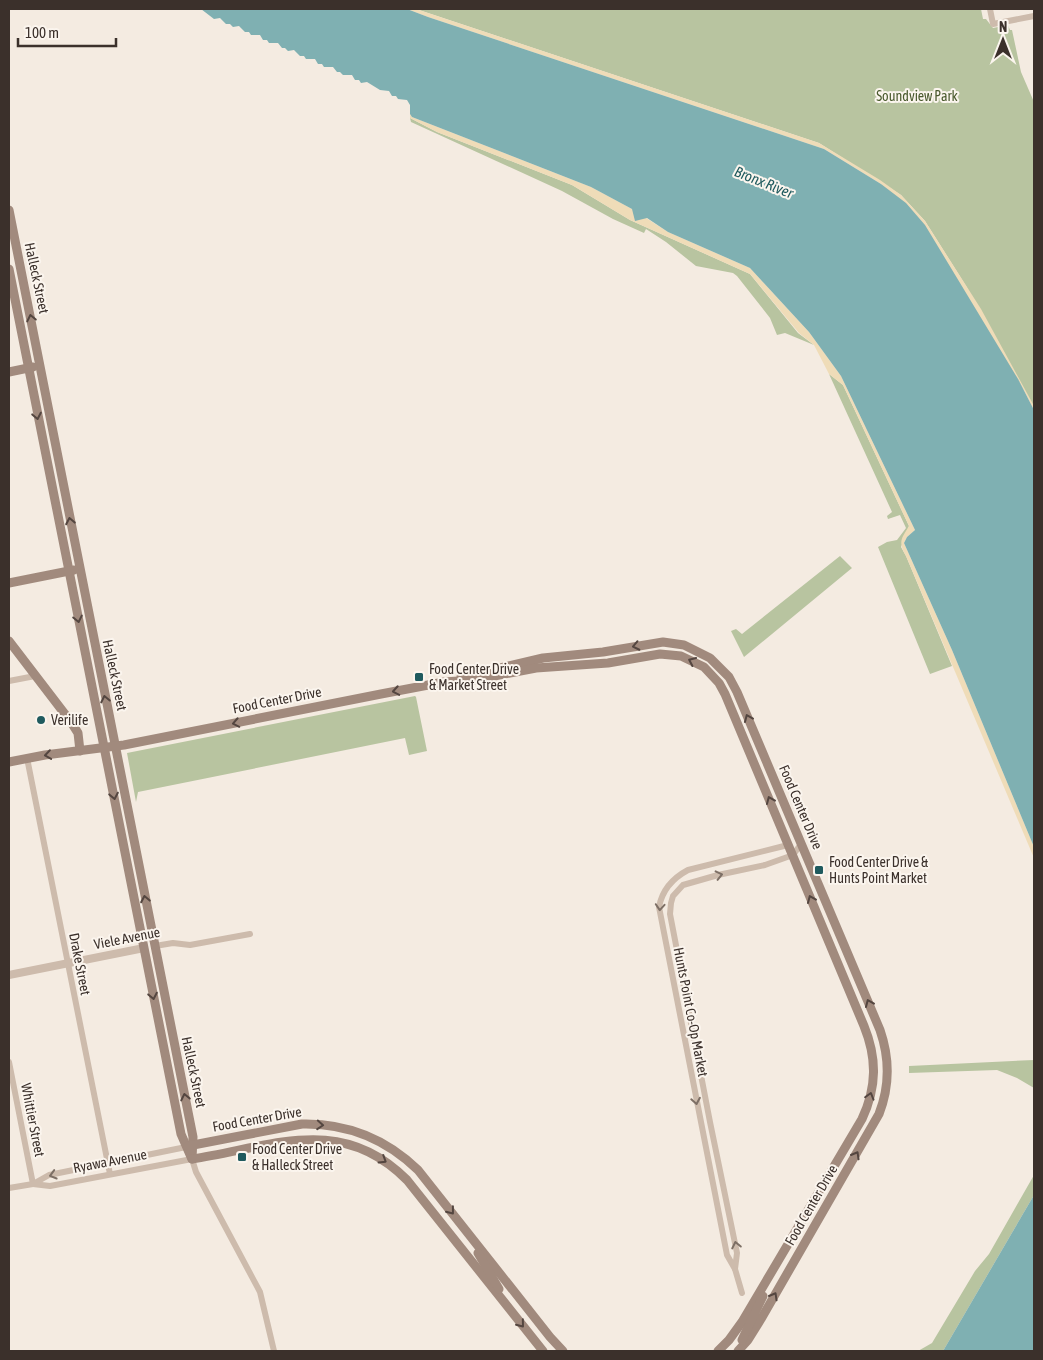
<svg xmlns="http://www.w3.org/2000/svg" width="1043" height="1360" viewBox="0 0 1043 1360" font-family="'Asap Condensed',sans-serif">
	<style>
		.green { fill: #b8c4a0 }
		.sand { fill: #efdcb8 }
		.water { fill: #7fb0b2 }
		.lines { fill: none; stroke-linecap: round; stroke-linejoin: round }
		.minor { stroke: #cdbbac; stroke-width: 6 }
		.tertiary { stroke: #cdbbac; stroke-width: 8 }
		.secondary { stroke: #a18a7d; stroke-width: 9 }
		.oneway { stroke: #544640 }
		.oneway2 { stroke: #7d6f65 }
		.poi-dot { fill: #1f5a5e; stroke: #fbf5ee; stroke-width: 2 }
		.labels { text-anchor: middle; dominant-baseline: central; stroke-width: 4; stroke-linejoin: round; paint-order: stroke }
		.park-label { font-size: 14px; fill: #4a5a2e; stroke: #fbf5ee }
		.street-label { font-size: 14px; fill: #3b302b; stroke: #fbf5ee }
		.poi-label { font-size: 14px; fill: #3b302b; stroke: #fbf5ee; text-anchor: start }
		.water-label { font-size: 15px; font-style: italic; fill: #1f5a5e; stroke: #fbf5ee }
	</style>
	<rect width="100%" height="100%" fill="#f4ebe1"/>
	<g class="green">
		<polygon points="416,9 981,9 983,19 986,19 993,28 1008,25 1010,30 1012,30 1021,72 1034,102 1034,408 966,286 925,221 901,195 819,143"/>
		<polygon points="410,118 437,132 572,185 630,220 750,274 798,333 814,345 785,333 777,335 770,318 737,276 733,273 696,266 666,242 646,229 644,233 613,219 562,191 411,122"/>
		<polygon points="829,374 843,385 909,526 901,547 906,556 952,666 930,674 878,547 887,542 897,540 906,528 900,515 888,519 887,516 892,512"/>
		<polygon points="840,556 852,568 744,657 731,631 736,629 742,634"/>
		<polygon points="415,696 416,697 427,751 409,755 405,738 138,792 136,802 127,753"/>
		<polygon points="1034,1060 1034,1088 1017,1078 997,1070 909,1073 909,1066"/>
		<polygon points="1034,1175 1034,1195 943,1351 918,1351 932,1343 975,1271 989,1254"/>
	</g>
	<g class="sand">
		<polygon points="407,9 416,9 819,143 880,180 901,195 925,221 981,309 1034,406 1034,410 1018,379 881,184 824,149 428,17"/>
		<path d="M410,114L412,117L591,187L632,209L668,232L750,268L809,332L841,376L915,530L907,537L904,543L952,650L1034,847V858L906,556C898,542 901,539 909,526L843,385L829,374L814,345L799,333L750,274L630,220L572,185L437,132L410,118Z"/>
	</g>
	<g class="water">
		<polygon points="201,9 407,9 428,17 824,149 881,184 906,203 925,225 1018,379 1034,410 1034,847 952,650 904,543 907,537 915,530 841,376 809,332 750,268 668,232 647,218 635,221 632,209 591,187 412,117 410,114 410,105 407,100 398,99 396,96 392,96 389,91 380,90 367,82 361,83 359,80 355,80 352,75 343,75 340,72 337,72 333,67 324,67 322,64 318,64 315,59 306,59 304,56 300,56 294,50 288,51 285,48 282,48 278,43 269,43 267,40 263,40 260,35 251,35 249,32 245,32 239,26 233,27 230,24 226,24 220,18 214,19"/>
		<polygon points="1034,1195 1034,1351 943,1351"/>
	</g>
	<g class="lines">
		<g class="minor">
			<polyline points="990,9 993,24 1034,16"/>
			<polyline points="9,681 35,676"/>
			<polyline points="27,758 110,1174"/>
			<path d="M788,845L688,870C673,878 662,891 659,907L727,1255L735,1269L737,1253L710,1122L670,914L671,903L673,896L683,885L718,875L765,865L793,855L801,844"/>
			<polyline points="155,946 173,943 190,945 250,934"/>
			<polyline points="9,1062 33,1184"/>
			<polyline points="33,1184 50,1186 192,1159 196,1172 260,1292 274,1351"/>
			<polyline points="9,1188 33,1184 49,1175 186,1147"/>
			<polyline points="735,1269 742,1293"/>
		</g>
		<polyline class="tertiary" points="9,975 144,948"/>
		<g class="secondary">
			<polyline points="9,210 193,1137 192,1159"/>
			<polyline points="9,269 181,1134 191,1157"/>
			<polyline points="9,372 33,367"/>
			<polyline points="9,583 74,570"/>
			<polyline points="9,641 71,722 78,733 80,751"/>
			<path d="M461,677L543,658L603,652L663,642L684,645L710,658L729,677L737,692L880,1030C890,1059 890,1086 879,1114L761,1319L748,1340L738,1351"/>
			<path d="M9,762L45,755L124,745L381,694L444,682L474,680L536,668L608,663L660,654L681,656L704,667L719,683L725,694L864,1026C877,1058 877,1087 862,1119L742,1322L729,1340L718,1351"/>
			<path d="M188,1146L302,1124C347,1123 386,1139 418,1170L550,1337L563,1351"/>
			<path d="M192,1159C272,1147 341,1113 407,1180L543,1351"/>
			<polyline points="478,1253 499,1289"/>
			<polyline points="742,1340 763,1296"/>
		</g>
	</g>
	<defs><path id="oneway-chevron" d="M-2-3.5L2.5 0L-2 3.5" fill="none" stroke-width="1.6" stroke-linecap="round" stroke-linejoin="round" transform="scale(1.25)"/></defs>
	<g class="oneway">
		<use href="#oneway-chevron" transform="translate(31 318) rotate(-102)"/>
		<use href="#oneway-chevron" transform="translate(37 416) rotate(79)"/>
		<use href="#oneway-chevron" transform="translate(70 521) rotate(-101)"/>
		<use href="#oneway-chevron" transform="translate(78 619) rotate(78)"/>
		<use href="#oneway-chevron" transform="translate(636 646) rotate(168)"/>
		<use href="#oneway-chevron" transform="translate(692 661) rotate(-155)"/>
		<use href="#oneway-chevron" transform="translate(396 691) rotate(170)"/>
		<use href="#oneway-chevron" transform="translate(105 699) rotate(-102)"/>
		<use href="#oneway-chevron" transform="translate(748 718) rotate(-113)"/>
		<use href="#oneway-chevron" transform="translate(236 723) rotate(169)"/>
		<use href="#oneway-chevron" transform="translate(48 755) rotate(172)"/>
		<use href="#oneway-chevron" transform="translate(114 796) rotate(79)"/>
		<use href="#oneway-chevron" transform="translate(770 800) rotate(-113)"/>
		<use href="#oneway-chevron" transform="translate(145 899) rotate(-101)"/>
		<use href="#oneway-chevron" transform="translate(811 899) rotate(-113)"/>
		<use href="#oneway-chevron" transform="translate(153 996) rotate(79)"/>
		<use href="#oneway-chevron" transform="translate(869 1003) rotate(-113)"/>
		<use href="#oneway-chevron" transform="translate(870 1096) rotate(-74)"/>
		<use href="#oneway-chevron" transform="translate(185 1097) rotate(-102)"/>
		<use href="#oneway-chevron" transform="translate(320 1125) rotate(4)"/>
		<use href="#oneway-chevron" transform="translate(856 1155) rotate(-60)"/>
		<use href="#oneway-chevron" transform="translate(383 1160) rotate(32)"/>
		<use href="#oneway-chevron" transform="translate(451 1211) rotate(52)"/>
		<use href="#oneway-chevron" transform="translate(774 1296) rotate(-60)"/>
		<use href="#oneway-chevron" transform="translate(521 1324) rotate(51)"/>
	</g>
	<g class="oneway2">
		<use href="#oneway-chevron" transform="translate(719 875) rotate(-13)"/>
		<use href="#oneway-chevron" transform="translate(660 907) rotate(94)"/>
		<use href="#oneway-chevron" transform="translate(696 1101) rotate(80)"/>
		<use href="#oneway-chevron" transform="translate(53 1175) rotate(164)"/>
		<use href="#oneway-chevron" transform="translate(736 1245) rotate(-102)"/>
	</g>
	<g class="poi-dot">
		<rect x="414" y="672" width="10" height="10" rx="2.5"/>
		<circle cx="41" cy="720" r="5"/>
		<rect x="814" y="865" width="10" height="10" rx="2.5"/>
		<rect x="237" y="1152" width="10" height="10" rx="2.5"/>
	</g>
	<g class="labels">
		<g class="park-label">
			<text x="917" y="96">Soundview Park</text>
		</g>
		<g class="street-label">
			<text transform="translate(37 278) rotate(78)">Halleck Street</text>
			<text transform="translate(115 675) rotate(78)">Halleck Street</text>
			<text transform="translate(277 700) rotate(-11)">Food Center Drive</text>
			<text transform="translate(801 807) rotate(67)">Food Center Drive</text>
			<text transform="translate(127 938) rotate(-11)">Viele Avenue</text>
			<text transform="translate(80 964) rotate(79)">Drake Street</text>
			<text transform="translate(691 1012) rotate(79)">Hunts Point Co-Op Market</text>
			<text transform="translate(194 1072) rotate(78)">Halleck Street</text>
			<text transform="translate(257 1119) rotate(-10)">Food Center Drive</text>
			<text transform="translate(33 1120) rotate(79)">Whittier Street</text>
			<text transform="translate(110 1161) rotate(-11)">Ryawa Avenue</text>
			<text transform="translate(811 1205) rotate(-60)">Food Center Drive</text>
		</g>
		<g class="poi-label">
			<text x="429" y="669">Food Center Drive<tspan x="429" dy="16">&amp; Market Street</tspan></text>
			<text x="51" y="720">Verilife</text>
			<text x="829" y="862">Food Center Drive &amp;<tspan x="829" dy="16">Hunts Point Market</tspan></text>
			<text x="252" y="1149">Food Center Drive<tspan x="252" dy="16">&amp; Halleck Street</tspan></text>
		</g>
		<g class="water-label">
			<text transform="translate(764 182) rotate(22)">Bronx River</text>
		</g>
	</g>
	<rect width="1043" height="1360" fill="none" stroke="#3b302b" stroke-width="20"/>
	<g transform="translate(1003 40)" stroke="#fbf5ee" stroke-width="4" paint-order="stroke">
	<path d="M0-4L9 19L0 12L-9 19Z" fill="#3b302b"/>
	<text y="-8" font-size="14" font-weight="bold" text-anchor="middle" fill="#3b302b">N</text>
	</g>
	<path d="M18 38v8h98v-8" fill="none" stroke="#3b302b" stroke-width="2.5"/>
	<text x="25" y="38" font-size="15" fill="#3b302b" stroke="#fbf5ee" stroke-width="4" paint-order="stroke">100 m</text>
</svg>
